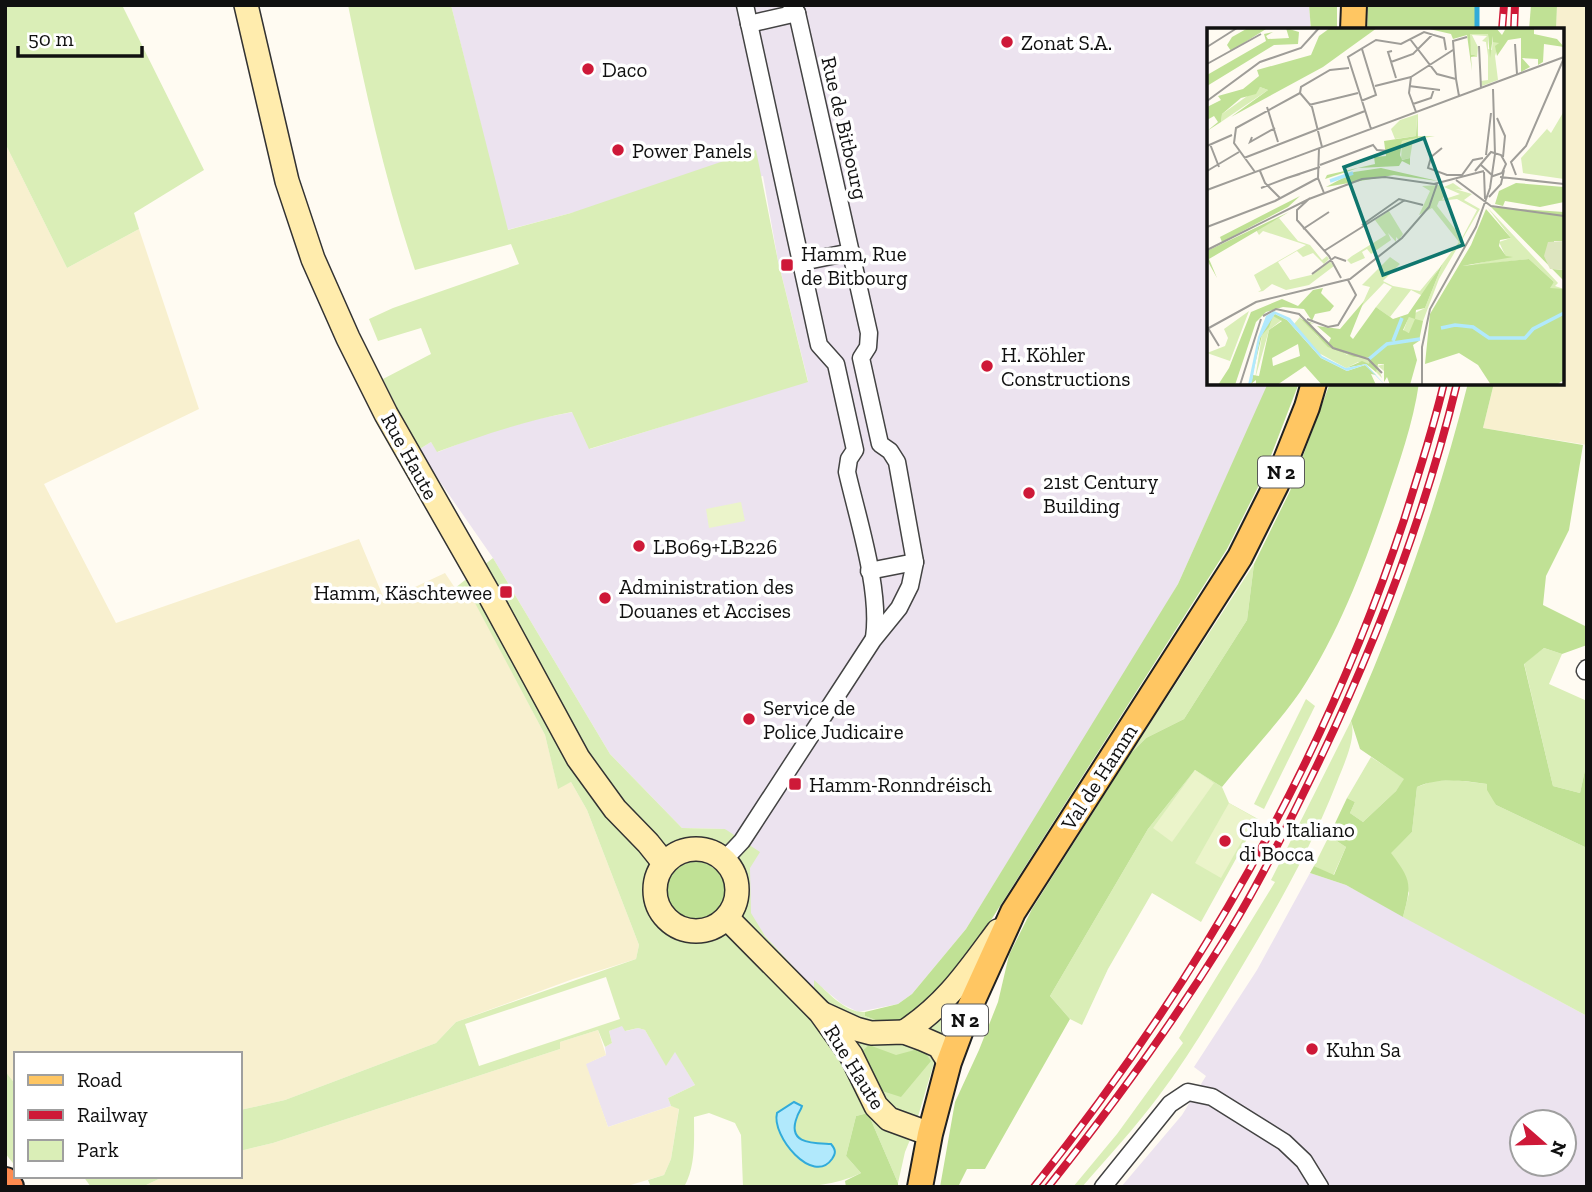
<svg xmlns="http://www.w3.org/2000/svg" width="1592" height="1192" viewBox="0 0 1592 1192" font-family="'Zilla Slab',serif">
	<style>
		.industrial { fill: #ece3ef; fill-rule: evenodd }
		.farmland { fill: #f8f0cf }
		.green { fill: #daeeb7; fill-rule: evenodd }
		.forest { fill: #c0e195 }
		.pitch { fill: #ebf4ca }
		.water { fill: #b1e9fc; stroke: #31abda; stroke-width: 2 }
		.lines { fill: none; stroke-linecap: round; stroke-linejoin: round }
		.stream { stroke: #31abda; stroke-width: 5 }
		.street-casing { stroke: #434343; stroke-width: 19 }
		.secondary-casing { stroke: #323232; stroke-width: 26 }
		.primary-casing { stroke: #212121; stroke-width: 28 }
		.highway-casing { stroke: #212121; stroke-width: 32 }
		.street { stroke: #fff; stroke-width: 16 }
		.secondary { stroke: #ffecad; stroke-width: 23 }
		.primary { stroke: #ffc662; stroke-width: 24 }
		.highway { stroke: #ff8b50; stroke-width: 28 }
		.rail-casing { stroke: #ce1938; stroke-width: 8 }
		.rail { stroke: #fff; stroke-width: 5; stroke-dasharray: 16; stroke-linecap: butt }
		.poi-dot { fill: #ce1938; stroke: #fff; stroke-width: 2.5 }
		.labels { text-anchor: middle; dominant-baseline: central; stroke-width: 7; stroke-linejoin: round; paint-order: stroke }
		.shield { fill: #fff; stroke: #585858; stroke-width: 2 }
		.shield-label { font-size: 19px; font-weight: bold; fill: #101010 }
		.poi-label { font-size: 21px; fill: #101010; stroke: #fff; text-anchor: start }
		.street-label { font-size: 21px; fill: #101010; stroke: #fff }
		.inset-river { fill: none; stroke: #b1e9fc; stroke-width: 3.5 }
		.inset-road { fill: none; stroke: #9f9d98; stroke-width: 2 }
		.view { fill: #0f766e; fill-opacity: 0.15; stroke: #0f766e; stroke-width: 3.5 }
		.inset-edge { fill: none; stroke: #101010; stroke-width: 3.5 }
	</style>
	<rect width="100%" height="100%" fill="#fffbf2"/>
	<g class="industrial">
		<polygon points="451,5 1309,5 1311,30 1209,30 1209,383 1268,383 1267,387 1178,584 1145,641 966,929 912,994 898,1004 858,1012 842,1004 814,981 815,990 765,936 750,913 750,868 725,829 682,828 610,754 493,558 418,450 431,442 438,452 486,433 537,419 573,412 590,449 808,381 778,261 763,176 571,213 507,230"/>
		<path d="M1310,873L1346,885L1587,1016V1187H1121L1182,1115L1206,1076L1194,1067L1257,970ZM1522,1122H1564V1164H1522Z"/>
		<polygon points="623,1025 626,1031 638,1028 645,1030 666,1065 675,1051 695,1085 668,1098 671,1106 608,1127 585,1064 606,1055 605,1047 612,1043 609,1031"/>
	</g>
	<g class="farmland">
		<polygon points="1557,5 1587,5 1587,445 1483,428 1494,383 1562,383 1562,30 1556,30"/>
		<polygon points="5,143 67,268 139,229 199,409 44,484 116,623 359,539 385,601 445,573 455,588 475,602 545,735 558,788 571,782 587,810 639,945 636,959 573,979 456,1022 436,1043 285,1100 240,1110 240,1054 16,1054 16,1085 5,1071"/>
		<polygon points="598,1030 606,1055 586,1064 608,1127 671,1106 679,1108 671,1159 664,1175 624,1187 142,1187 165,1176 240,1176 240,1151 273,1143 560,1049 560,1042"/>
	</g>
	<g class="green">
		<polygon points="5,5 122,5 204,170 134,213 139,229 67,268 5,143"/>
		<path d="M348,5H451L508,230L571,213L756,150L778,261L808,382L589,449L572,412C525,421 482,435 437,452L431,442L418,450L383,379L431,354L421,328L378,341L369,319L393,308L519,264L511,244L415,270C386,183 366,95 348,5Z"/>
		<path d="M493,558L610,754L682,828L725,829L760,852L750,868L751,913L765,936L814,989V980C828,992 845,1013 865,1012V1016L886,1024L978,939L939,1046L914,1130L905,1152L898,1183L868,1113L856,1116L846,1156L861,1173C824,1191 783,1187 743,1187L741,1135L735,1123L709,1113L694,1117C694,1141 696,1166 684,1187H651L648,1180L664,1175L671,1159L679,1109L671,1106L668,1098L695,1085L675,1052L666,1066L645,1030L638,1028L625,1031L622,1026L609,1031L612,1043L605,1047L598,1030L560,1042V1049L273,1143L240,1151V1110L285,1100L436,1043L456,1022L636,959L639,945L587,810L571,782L558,789L545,735L475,603L455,588ZM713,866C736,889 725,919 693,920L667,886L676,869ZM606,977L620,1019L479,1066L465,1024Z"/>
		<polygon points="1254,564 1247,620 1184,719 1146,738 1131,753"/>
		<polygon points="1544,648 1562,654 1549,684 1587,701 1587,761 1580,793 1553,786 1524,663"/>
		<polygon points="1306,699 1315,706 1264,809 1254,804"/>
		<path d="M1351,721C1357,738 1343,766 1337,782C1312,846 1279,904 1244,963C1217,1008 1190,1055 1158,1097C1134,1129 1108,1157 1082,1187H1073L1117,1134L1183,1043L1179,1038L1275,882L1271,880Z"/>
		<polygon points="1371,757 1405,779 1396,791 1363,822 1350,813 1355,802 1347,798"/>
		<polygon points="1195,770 1222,787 1229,803 1258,819 1201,922 1152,893 1108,969 1082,1025 1070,1019 1050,996 1148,829"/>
		<polygon points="1454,780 1487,784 1496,805 1587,848 1587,1016 1403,917 1409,893 1390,853 1412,832 1417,787 1433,781"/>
		<polygon points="1329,836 1346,847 1333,876 1314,866"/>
		<polygon points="5,1071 16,1085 16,1167 5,1153"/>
		<polygon points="83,1176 165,1176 142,1187 91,1187"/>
	</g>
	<g class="forest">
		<polygon points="1309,5 1337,5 1337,30 1311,30"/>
		<polygon points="1368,5 1477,5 1475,30 1367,30"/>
		<polygon points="1531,5 1557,5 1556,30 1529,30"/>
		<polygon points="1268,383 1299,383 1262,479 1227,549 979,939 922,1008 902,1021 886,1024 865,1016 865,1012 898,1004 912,994 966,929 1178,584"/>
		<path d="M1330,383H1419C1413,424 1399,463 1386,502C1363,568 1339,633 1300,692C1277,725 1247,756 1222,787L1195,770L1148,829L1050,996L1070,1019L985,1169H967L958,1187H940L955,1102L979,1050L998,1002L1009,955L1032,909L1131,753L1146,738L1184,719L1247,620L1254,564L1290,491Z"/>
		<path d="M1468,383H1494L1483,428L1583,445L1569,530L1546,576L1543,605L1587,627V645L1562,654L1544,648L1524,664L1553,786L1580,793L1587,761V848L1496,805L1487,790V784C1462,781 1440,777 1417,787L1412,832L1391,853C1411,880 1412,883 1403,917L1346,885L1310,873L1314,866L1334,875L1346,847L1329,836L1347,798L1355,802L1350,813L1363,822L1396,791L1404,779L1360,749L1351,721C1399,613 1439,499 1468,383Z"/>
		<circle cx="696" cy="891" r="29"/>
		<polygon points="869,1045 896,1055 922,1048 931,1061 901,1097 879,1090 860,1053"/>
		<polygon points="868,1113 898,1183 898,1187 846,1187 845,1181 861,1173 846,1156 856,1116"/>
	</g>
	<g class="pitch">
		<polygon points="741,502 745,521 709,528 706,509"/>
		<polygon points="1195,770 1214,783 1172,842 1153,828"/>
		<polygon points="1229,803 1255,818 1221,878 1195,863"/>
	</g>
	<path class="water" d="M794,1102L802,1106C801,1110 798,1113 797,1117C786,1145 815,1143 831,1144C836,1150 836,1153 832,1159C813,1186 771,1136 777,1113Z"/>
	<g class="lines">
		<polyline class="stream" points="1477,5 1477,30"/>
		<defs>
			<g id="street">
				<path d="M745,5L819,345L836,364L855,450L849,459L847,472C858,520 881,590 874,638"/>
				<polyline points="749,24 797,13"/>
				<polyline points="802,262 851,252"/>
				<polyline points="869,571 915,562"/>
				<polyline points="1585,671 1587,668"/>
				<polyline points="725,859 742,841 873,640 899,608 910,586 915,562 897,462 890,451 880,444 861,358 868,347 869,333 797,13 791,5"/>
				<polyline points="1103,1187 1170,1104 1188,1092 1212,1097 1284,1142 1304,1161 1320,1187"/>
			</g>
			<g id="secondary">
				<polyline points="246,5 287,181 313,259 348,338 386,414 490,596 578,758 615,809 648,843 664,863"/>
				<circle cx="696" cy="890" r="41"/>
				<polyline points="727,918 820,1012 851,1055 876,1106 889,1119 930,1134"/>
				<polyline points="823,1014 856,1029 871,1033 904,1032 923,1039 939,1046 949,1062"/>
				<path d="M904,1032C946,1005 969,970 998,931"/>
			</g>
			<g id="primary">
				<polyline points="1353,30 1354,5"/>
				<polyline points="920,1187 930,1134 949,1062 968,1011 1013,912 1240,557 1276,485 1307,407 1314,383"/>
			</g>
			<polyline id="highway" points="5,1182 9,1187"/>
		</defs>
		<use href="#street" class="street-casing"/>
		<use href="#secondary" class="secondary-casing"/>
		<use href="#primary" class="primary-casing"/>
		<use href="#highway" class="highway-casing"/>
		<use href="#street" class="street"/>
		<use href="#secondary" class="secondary"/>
		<use href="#primary" class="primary"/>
		<use href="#highway" class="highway"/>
		<defs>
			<g id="rail">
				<polyline points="1502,30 1504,5"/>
				<polyline points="1514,30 1515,5"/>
				<path d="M1034,1187C1196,984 1322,768 1404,520C1418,475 1433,430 1444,383"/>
				<path d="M1048,1187C1111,1108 1170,1027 1223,942C1252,896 1277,847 1301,798C1367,666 1422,527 1457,383"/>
			</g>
		</defs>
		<use href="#rail" class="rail-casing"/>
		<use href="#rail" class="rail"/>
	</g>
	<g class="poi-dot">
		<circle cx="1007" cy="42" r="7"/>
		<circle cx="588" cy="69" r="7"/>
		<circle cx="618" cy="150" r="7"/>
		<rect x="780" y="258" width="14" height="14" rx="3.5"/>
		<circle cx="987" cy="366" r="7"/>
		<circle cx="1029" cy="493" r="7"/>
		<circle cx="639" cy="546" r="7"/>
		<rect x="499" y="585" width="14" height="14" rx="3.5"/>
		<circle cx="605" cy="598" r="7"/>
		<circle cx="749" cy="719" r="7"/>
		<rect x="788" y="777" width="14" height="14" rx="3.5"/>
		<circle cx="1225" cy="841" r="7"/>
		<circle cx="1312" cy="1049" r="7"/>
	</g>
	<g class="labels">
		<g class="shield">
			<rect x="1258" y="456.5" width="46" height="31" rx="5"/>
			<rect x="942" y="1004.5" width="46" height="31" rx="5"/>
		</g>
		<g class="shield-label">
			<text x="1281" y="472">N 2</text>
			<text x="965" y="1020">N 2</text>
		</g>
		<g class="poi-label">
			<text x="1021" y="42">Zonat S.A.</text>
			<text x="602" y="69">Daco</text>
			<text x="632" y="150">Power Panels</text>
			<text x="801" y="253">Hamm, Rue<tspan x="801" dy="24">de Bitbourg</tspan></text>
			<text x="1001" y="354">H. Köhler<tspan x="1001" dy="24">Constructions</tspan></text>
			<text x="1043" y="481">21st Century<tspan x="1043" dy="24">Building</tspan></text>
			<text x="653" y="546">LB069+LB226</text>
			<text x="619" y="586">Administration des<tspan x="619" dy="24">Douanes et Accises</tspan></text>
			<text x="492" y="592" text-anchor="end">Hamm, Käschtewee</text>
			<text x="763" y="707">Service de<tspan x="763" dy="24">Police Judicaire</tspan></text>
			<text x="809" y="784">Hamm-Ronndréisch</text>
			<text x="1239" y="829">Club Italiano<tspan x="1239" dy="24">di Bocca</tspan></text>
			<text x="1326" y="1049">Kuhn Sa</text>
		</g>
		<g class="street-label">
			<text transform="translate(845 128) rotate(77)">Rue de Bitbourg</text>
			<text transform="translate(410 456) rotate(61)">Rue Haute</text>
			<text transform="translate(1099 777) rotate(-57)">Val de Hamm</text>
			<text transform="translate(855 1067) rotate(58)">Rue Haute</text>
		</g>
	</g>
	<g transform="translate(1207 28)">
		<rect width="357" height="357" fill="#fffbf2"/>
		<path d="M262,6H281V21L285,22L286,7L292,15L288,28L291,52L275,58L274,53L281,52V28L279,14L275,13L280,8L265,7L271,19L270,29H264ZM53,59L61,62L14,94L15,86ZM357,83V151L316,145L314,130L347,93L340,101L344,105ZM211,86V108H228L206,112L203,130L194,132L195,113L211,110L209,88V108L188,111L184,101L193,92ZM246,155L256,162L248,161L265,166L257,172L273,181L232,251L216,293L203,305L196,304L202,288L218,280L236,235L252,214L225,180L212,187L223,163L215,158L234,157L238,167L235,172L253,166L237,159ZM250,171L270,182L255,210L230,178L232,173ZM280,179L351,255L348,258L357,261H341L347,254L322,231L255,239L299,229L292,214L304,210ZM182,183L196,206L192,212L189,209V214L181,205L184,212L164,226L160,221L155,224L158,230L144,236L140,232L145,228L179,207L168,192ZM72,190L91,213L103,217L115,232L120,228L122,231L117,236L106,225L96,229L90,223L71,234L83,252L104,247L123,233L127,238L102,257L79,262L65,256L56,263L51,264L54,262L47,247L99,217L56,203L52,207L49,202ZM183,229L193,236L176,253L186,258L213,263L232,240L216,268L204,262L183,289L169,279L185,259L177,255L154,279L163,259L155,257ZM42,283L23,333L0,325L18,318L21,310L17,301ZM66,288L76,291L62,302L48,351L55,307ZM93,289L111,309L140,327L163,328L170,338L178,336L177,343L171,338L175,350L162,337L151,334L139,340L110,324L87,296Z" fill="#daeeb7" fill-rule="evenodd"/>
		<path d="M41,0L59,1L24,23L20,17L25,9ZM79,0L92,4L91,16L67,17L0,58V47L59,13L57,6L66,4L59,8L61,11L82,10ZM123,0H170L116,39L24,89L61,62L53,59L49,66L34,70L15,86L14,94L0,103L11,94L7,88L0,92V79L14,72L11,68L36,61L52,48L50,42L104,27L112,8ZM218,0H289L295,7L299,0H327V6L350,11L357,19L337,16L336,34L331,37V31L315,30L323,39L314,44V10L301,12L290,28L288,18L292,15L286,14V8L283,30L281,6H263L264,27H269L264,29L265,43L260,7L246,11L244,6ZM210,87L211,110L195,113L193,127L195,132L203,130V137L195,133L192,138L151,140L118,151L120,147L168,136L167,129L179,128L177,113L209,108ZM174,140L231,153L187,147L119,159L147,144ZM309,155L357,159V174L333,179L298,173L296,178L288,176L292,163ZM93,168L81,179L15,214L13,209L9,211ZM284,179L357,184V213H347L346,241L357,242V253ZM279,181L304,210L293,212L292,218L299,228L306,229L255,238L322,231L347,254L343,260L357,261V352L349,357H284L271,337L252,325L218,336L223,286L264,217ZM82,184L2,231L10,250L0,232V223ZM236,235L218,280L209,282L208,291L202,289L196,302L202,305L208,291L216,293L212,313L206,317L210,332L203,357H183L180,349L177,354V336H171L169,344L159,336L139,340L155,333L162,336L163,329H147L121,319L94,291L108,296L103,295L121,316L124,310L110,298L133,301L157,273L143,308L146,311L169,279L186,291L201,286ZM116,260L114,265L127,278L123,283L108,286L105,293L97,281L76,279L59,284L49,294L28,357H11L22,340L44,284L75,271L91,278L106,262ZM68,286L80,292L114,330L140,343L158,337L169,347L164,346L169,357H115L98,338L70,357H49V352L44,356L46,347L52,348L62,302L75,293L66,288L62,299L55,307L46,345L53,310L64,289ZM91,316L93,328L66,338L65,330Z" fill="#c0e195" fill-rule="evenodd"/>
		<path d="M357,213V242L343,241L337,228L341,214Z" fill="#dde5bf"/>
		<path d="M67,283L83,290L115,328L139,340L159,336L178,357L158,337L140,343L114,330L80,292L68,286L53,310L45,354L41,357L51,309L59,288Z" fill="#b1e9fc"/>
		<path class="inset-river" d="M123,153L146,145M234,300L248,297L266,299L282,310H318L326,301L357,285M186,313L195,290M162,331L180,316L213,311"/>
		<path class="inset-road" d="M203,11L230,46L249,51L252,68M308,16L310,46M272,18L274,60M0,19L30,0M185,23L181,24L189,50M184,34L206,26L226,6M0,36L54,6M249,51L246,13L260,9M168,58L204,49M202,58L233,62M93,65L105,79L115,119M0,73L53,34L94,20L112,0M154,73L169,67L155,21M206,76L224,70L227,61M102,77L151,65M60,79L71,114M209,84L202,65L204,49L246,22M290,90L298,108L296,129M164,101L141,29L169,12L194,16L217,4L237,10L239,22M45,109L43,114L68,100M3,116L12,139M0,118L25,107M112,120L111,150L117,165M235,120L224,129L221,140L240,147H255L266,132L276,130M279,127L284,85M37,130L158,83M113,137L166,117L170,122L182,123M0,143L32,124M53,143L58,155L73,170M268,143L284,124L294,127L299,136L295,145L286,148L274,137M48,144L27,115L29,100L93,65L94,59L123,42L142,40M277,144L278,171M93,146L80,150L113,139M309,147L304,134L319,118L357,30M293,149L357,156M249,152L284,178L357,188M54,160L80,150M0,162L357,29M282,169L294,156L297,142M103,170L90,182V192L122,228L134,250M155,197L192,171L216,177M0,199L68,173L111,150M96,201L122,184M0,222L102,171L155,151L178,149L227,156L277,143M117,223L198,172M105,246L128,229L139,233M56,288L69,281L92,286L126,320L161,331L175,345M100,291L121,299L131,297L149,267L141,252M1,300L12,318M0,301L49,274L143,251L195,210L222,179L230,156M33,357L54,291M215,357V319L223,281L269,199L283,160L288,126L286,61"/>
		<path class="view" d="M217,110L256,217L176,247L137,139Z"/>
		<rect width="357" height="357" class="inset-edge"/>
	</g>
	<rect width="1592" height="1192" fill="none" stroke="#101010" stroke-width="14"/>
	<rect x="14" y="1052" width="228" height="126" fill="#ffffff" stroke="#9f9f9f" stroke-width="2"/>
	<rect x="28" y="1075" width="35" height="10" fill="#ffc662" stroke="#9f9f9f" stroke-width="2"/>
	<text x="77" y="1087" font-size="21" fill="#101010">Road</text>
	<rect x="28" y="1110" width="35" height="10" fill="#ce1938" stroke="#9f9f9f" stroke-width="2"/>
	<text x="77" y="1122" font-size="21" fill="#101010">Railway</text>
	<rect x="28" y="1140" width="35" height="21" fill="#daeeb7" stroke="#9f9f9f" stroke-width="2"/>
	<text x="77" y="1157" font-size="21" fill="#101010">Park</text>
	<g transform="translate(1543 1143) rotate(110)"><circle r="33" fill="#ffffff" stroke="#9f9f9f" stroke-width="2"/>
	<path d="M0-5L12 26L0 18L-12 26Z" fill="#ce1938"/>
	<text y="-10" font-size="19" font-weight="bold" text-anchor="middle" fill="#101010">N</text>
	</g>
	<path d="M18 46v10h124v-10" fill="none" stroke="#101010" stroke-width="3.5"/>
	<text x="28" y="46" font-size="21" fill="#101010" stroke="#ffffff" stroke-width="5" paint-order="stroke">50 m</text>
</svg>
